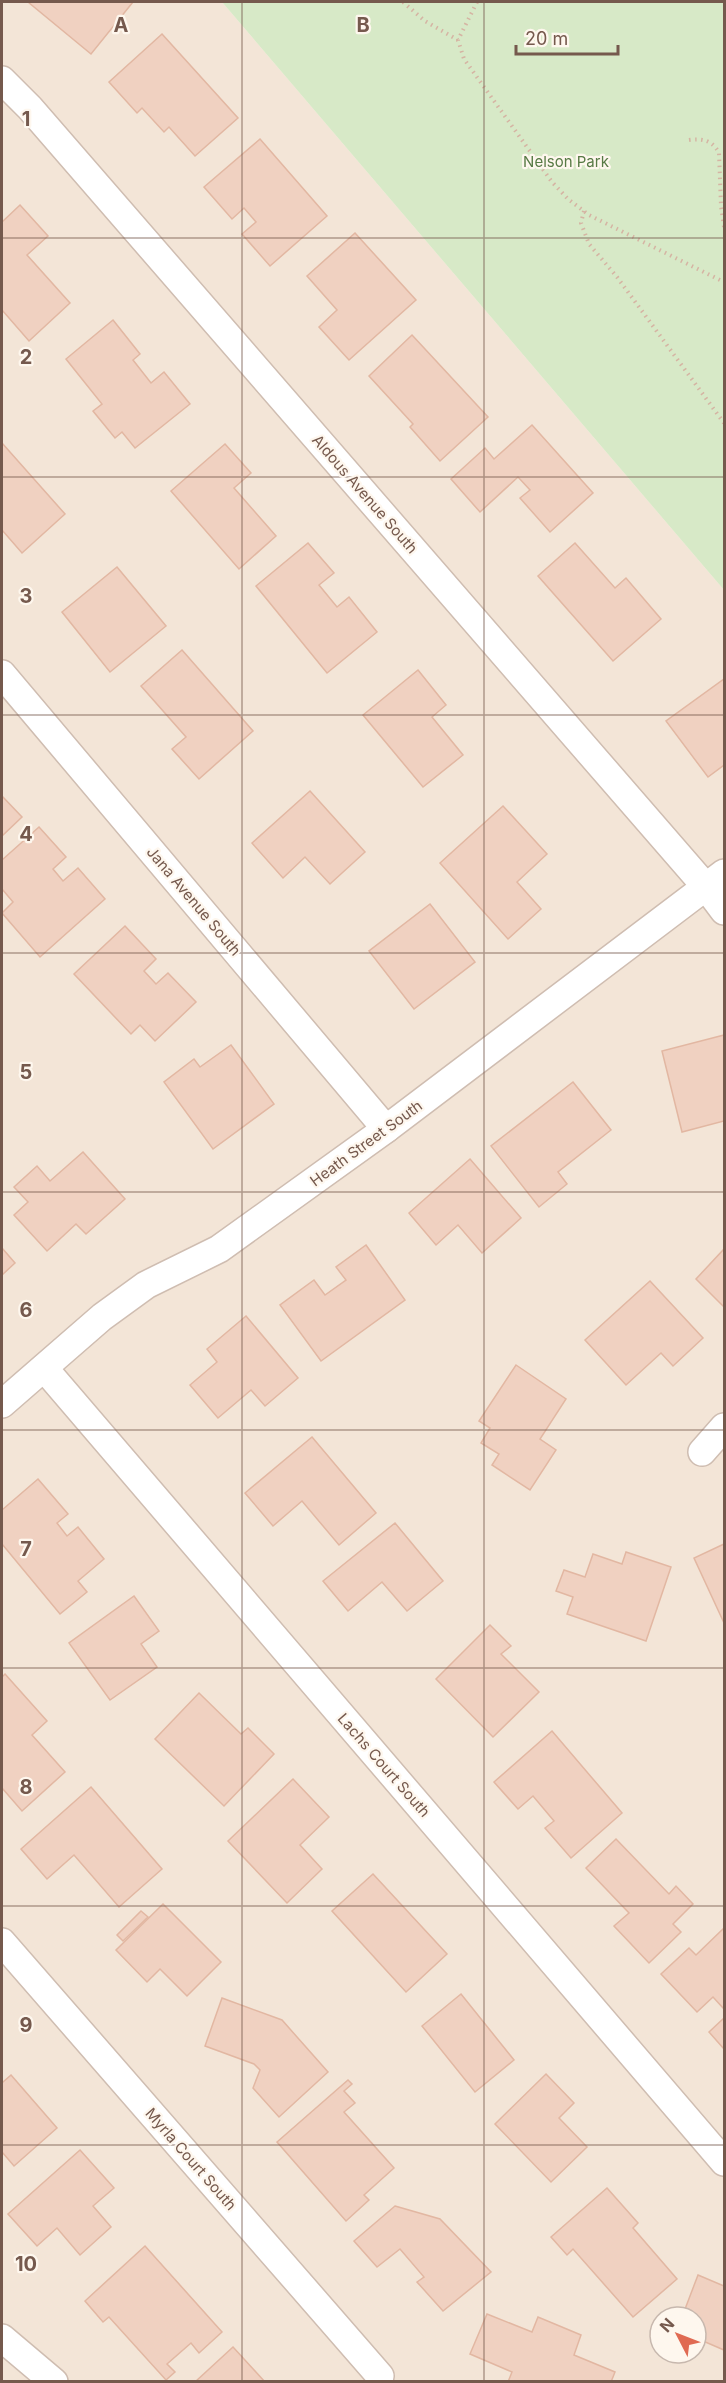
<svg xmlns="http://www.w3.org/2000/svg" width="726" height="2383" viewBox="0 0 726 2383" font-family="Inter,sans-serif">
	<style>
		.residential { fill: #f3e5d7; fill-rule: evenodd }
		.green { fill: #d7e9c7 }
		.building { fill: #f0d1c1; stroke: #e2b7a2; stroke-width: 1.5 }
		.lines { fill: none; stroke-linecap: round; stroke-linejoin: round }
		.minor-casing { stroke: #cfbdb1; stroke-width: 30 }
		.path { stroke: #d5b4a3; stroke-width: 4; stroke-dasharray: 1.5 4.5; stroke-linecap: butt }
		.minor { stroke: #fff; stroke-width: 27 }
		.grid { fill: none; stroke: #75594d; stroke-width: 1.5; stroke-opacity: 0.55 }
		.labels { text-anchor: middle; dominant-baseline: central; stroke-width: 4.5; stroke-linejoin: round; paint-order: stroke }
		.park-label { font-size: 15px; fill: #587a45; stroke: #fef7ee }
		.street-label { font-size: 15px; fill: #75594d; stroke: #fef7ee }
		.grid-label { font-size: 20px; text-anchor: middle; font-weight: bold; fill: #75594d; stroke: #fef7ee; stroke-width: 4.5; stroke-linejoin: round; paint-order: stroke }
	</style>
	<rect width="100%" height="100%" fill="#fcf3e8"/>
	<path class="residential" d="M2,2H222L724,590V2381L2,2382ZM660,2317H696V2353H660Z"/>
	<polygon class="green" points="222,2 724,2 724,590"/>
	<g class="building">
		<polygon points="28,2 133,2 91,54"/>
		<polygon points="162,34 238,118 195,156 169,127 164,132 142,108 137,113 109,82"/>
		<polygon points="260,139 327,216 270,266 242,234 256,222 244,208 232,219 204,187"/>
		<polygon points="20,205 48,236 27,255 70,303 29,341 2,310 2,222"/>
		<polygon points="355,233 416,300 349,360 319,327 337,310 307,276"/>
		<polygon points="113,320 140,354 133,360 151,383 164,372 190,404 135,448 122,432 115,438 93,411 102,404 66,359"/>
		<polygon points="412,335 488,417 440,461 410,427 413,424 369,376"/>
		<polygon points="532,425 593,493 550,532 520,498 530,490 518,477 480,512 451,479 485,448 494,459"/>
		<polygon points="2,443 65,514 22,553 2,530"/>
		<polygon points="225,444 251,473 234,488 276,536 239,569 171,491"/>
		<polygon points="308,543 334,573 319,585 337,607 349,597 377,632 327,673 256,586"/>
		<polygon points="575,543 615,588 626,578 661,619 613,661 538,576"/>
		<polygon points="117,567 166,626 110,672 62,612"/>
		<polygon points="182,650 253,731 199,779 172,749 186,737 141,686"/>
		<polygon points="418,670 446,705 432,717 463,755 423,787 363,715"/>
		<polygon points="724,679 724,765 708,777 666,721"/>
		<polygon points="310,791 365,852 330,884 305,857 283,878 252,843"/>
		<polygon points="2,796 22,817 2,836"/>
		<polygon points="503,806 547,854 517,882 541,909 508,939 440,863"/>
		<polygon points="39,827 66,857 53,869 63,881 78,868 105,899 40,957 2,913 13,902 2,889 2,860"/>
		<polygon points="430,904 475,962 414,1009 369,951"/>
		<polygon points="125,926 156,959 144,971 156,984 168,973 196,1002 155,1041 140,1025 131,1034 74,974"/>
		<polygon points="724,1035 724,1121 682,1132 662,1051"/>
		<polygon points="231,1045 274,1104 213,1149 164,1082 194,1059 200,1067"/>
		<polygon points="573,1082 611,1130 558,1172 567,1184 539,1207 491,1146"/>
		<polygon points="83,1152 125,1199 86,1234 76,1224 47,1251 14,1215 28,1202 14,1187 37,1166 50,1181"/>
		<polygon points="470,1159 521,1218 482,1253 458,1225 436,1245 409,1213"/>
		<polygon points="366,1245 405,1300 321,1361 280,1305 314,1280 325,1295 346,1280 336,1267"/>
		<polygon points="2,1248 15,1263 2,1275"/>
		<polygon points="724,1249 724,1307 696,1279"/>
		<polygon points="650,1281 703,1338 673,1366 661,1353 626,1385 585,1340"/>
		<polygon points="246,1316 298,1378 265,1406 251,1390 218,1418 190,1385 217,1362 207,1349"/>
		<polygon points="516,1365 566,1399 540,1439 556,1450 530,1490 492,1465 499,1454 481,1443 490,1428 479,1421"/>
		<polygon points="312,1437 376,1513 339,1545 302,1501 273,1526 245,1493"/>
		<polygon points="38,1479 68,1514 57,1523 67,1536 78,1527 104,1559 78,1581 87,1592 60,1614 2,1544 2,1510"/>
		<polygon points="395,1523 443,1581 407,1611 382,1582 348,1611 323,1581"/>
		<polygon points="724,1544 724,1623 694,1558"/>
		<polygon points="626,1552 671,1567 646,1641 567,1614 573,1597 556,1591 564,1570 585,1577 593,1554 622,1564"/>
		<polygon points="134,1596 159,1631 141,1644 157,1667 110,1700 69,1643"/>
		<polygon points="490,1625 511,1646 501,1654 539,1692 493,1737 436,1679"/>
		<polygon points="5,1674 47,1721 32,1735 65,1772 22,1811 2,1788 2,1677"/>
		<polygon points="199,1693 241,1734 248,1728 274,1754 224,1806 155,1739"/>
		<polygon points="552,1731 622,1813 571,1858 545,1828 554,1821 533,1796 518,1809 494,1782"/>
		<polygon points="293,1779 329,1817 300,1845 322,1869 287,1903 228,1841"/>
		<polygon points="91,1787 162,1869 119,1907 74,1855 47,1879 21,1849"/>
		<polygon points="616,1839 669,1894 676,1886 693,1904 673,1924 681,1932 649,1963 614,1926 629,1913 586,1868"/>
		<polygon points="373,1874 447,1954 406,1992 332,1911"/>
		<polygon points="163,1904 221,1962 187,1996 160,1969 147,1982 116,1950"/>
		<polygon points="141,1911 148,1917 123,1941 117,1935"/>
		<polygon points="724,1928 724,2009 713,1997 697,2012 661,1974 689,1948 696,1955"/>
		<polygon points="461,1994 514,2060 475,2092 422,2026"/>
		<polygon points="222,1998 282,2020 328,2072 279,2117 253,2088 260,2070 254,2064 205,2046"/>
		<polygon points="724,2018 724,2049 709,2032"/>
		<polygon points="546,2074 574,2103 559,2118 587,2147 551,2182 495,2124"/>
		<polygon points="11,2075 57,2128 14,2166 2,2152 2,2081 3,2082"/>
		<polygon points="348,2080 352,2084 344,2091 355,2103 344,2112 394,2168 364,2195 369,2200 346,2221 277,2142"/>
		<polygon points="80,2150 114,2188 93,2206 111,2227 80,2255 57,2228 37,2246 8,2214"/>
		<polygon points="607,2188 638,2223 633,2228 677,2279 633,2317 573,2249 567,2255 551,2237"/>
		<polygon points="395,2206 440,2219 491,2272 443,2311 417,2282 424,2277 400,2249 377,2267 354,2241"/>
		<polygon points="145,2246 222,2332 199,2353 191,2343 167,2364 175,2372 166,2380 109,2317 103,2322 85,2301"/>
		<polygon points="698,2275 724,2286 724,2350 696,2338 696,2317 682,2317"/>
		<polygon points="487,2314 532,2332 538,2317 581,2335 574,2355 615,2372 611,2382 508,2382 512,2372 470,2354"/>
		<polygon points="233,2347 265,2382 195,2382"/>
	</g>
	<g class="lines">
		<defs>
			<g id="minor">
				<polyline points="2,80 30,108 706,887 724,911"/>
				<polyline points="2,674 386,1129"/>
				<polyline points="44,1368 724,2162"/>
				<polyline points="2,1404 102,1317 146,1285 219,1249 386,1129 724,873"/>
				<polyline points="702,1452 724,1427"/>
				<polyline points="2,1942 380,2376"/>
				<polyline points="2,2338 54,2382"/>
			</g>
		</defs>
		<use href="#minor" class="minor-casing"/>
		<g class="path">
			<polyline points="403,2 425,21 458,40"/>
			<polyline points="477,2 458,40 464,59 552,182 568,199 589,215 724,282"/>
			<path d="M689,140C703,138 713,141 719,153L721,206L724,227"/>
			<polyline points="584,211 581,223 589,244 617,277 724,423"/>
		</g>
		<use href="#minor" class="minor"/>
	</g>
	<path class="grid" d="M242,2V2382M484,2V2382M2,238H724M2,477H724M2,715H724M2,953H724M2,1192H724M2,1430H724M2,1668H724M2,1906H724M2,2145H724"/>
	<g class="labels">
		<g class="park-label">
			<text x="566" y="161">Nelson Park</text>
		</g>
		<g class="street-label">
			<text transform="translate(365 494) rotate(49)">Aldous Avenue South</text>
			<text transform="translate(194 901) rotate(50)">Jana Avenue South</text>
			<text transform="translate(366 1143) rotate(-36)">Heath Street South</text>
			<text transform="translate(384 1765) rotate(49)">Lachs Court South</text>
			<text transform="translate(191 2159) rotate(49)">Myrla Court South</text>
		</g>
	</g>
	<g class="grid-label">
		<text x="121" y="32">A</text>
		<text x="363" y="32">B</text>
		<text x="26" y="126">1</text>
		<text x="26" y="364">2</text>
		<text x="26" y="603">3</text>
		<text x="26" y="841">4</text>
		<text x="26" y="1079">5</text>
		<text x="26" y="1317">6</text>
		<text x="26" y="1556">7</text>
		<text x="26" y="1794">8</text>
		<text x="26" y="2032">9</text>
		<text x="26" y="2271">10</text>
	</g>
	<rect width="726" height="2383" fill="none" stroke="#75594d" stroke-width="6"/>
	<g transform="translate(678 2335) rotate(312)"><circle r="28" fill="#fef7ee" stroke="#c7b8ae" stroke-width="1.5"/>
	<path d="M0-4.5L10 22L0 15L-10 22Z" fill="#e06a52"/>
	<text y="-9" font-size="16" font-weight="bold" text-anchor="middle" fill="#75594d">N</text>
	</g>
	<path d="M516 45v9h102v-9" fill="none" stroke="#75594d" stroke-width="3"/>
	<text x="525" y="45" font-size="18" fill="#75594d" stroke="#fef7ee" stroke-width="4.5" paint-order="stroke">20 m</text>
</svg>
